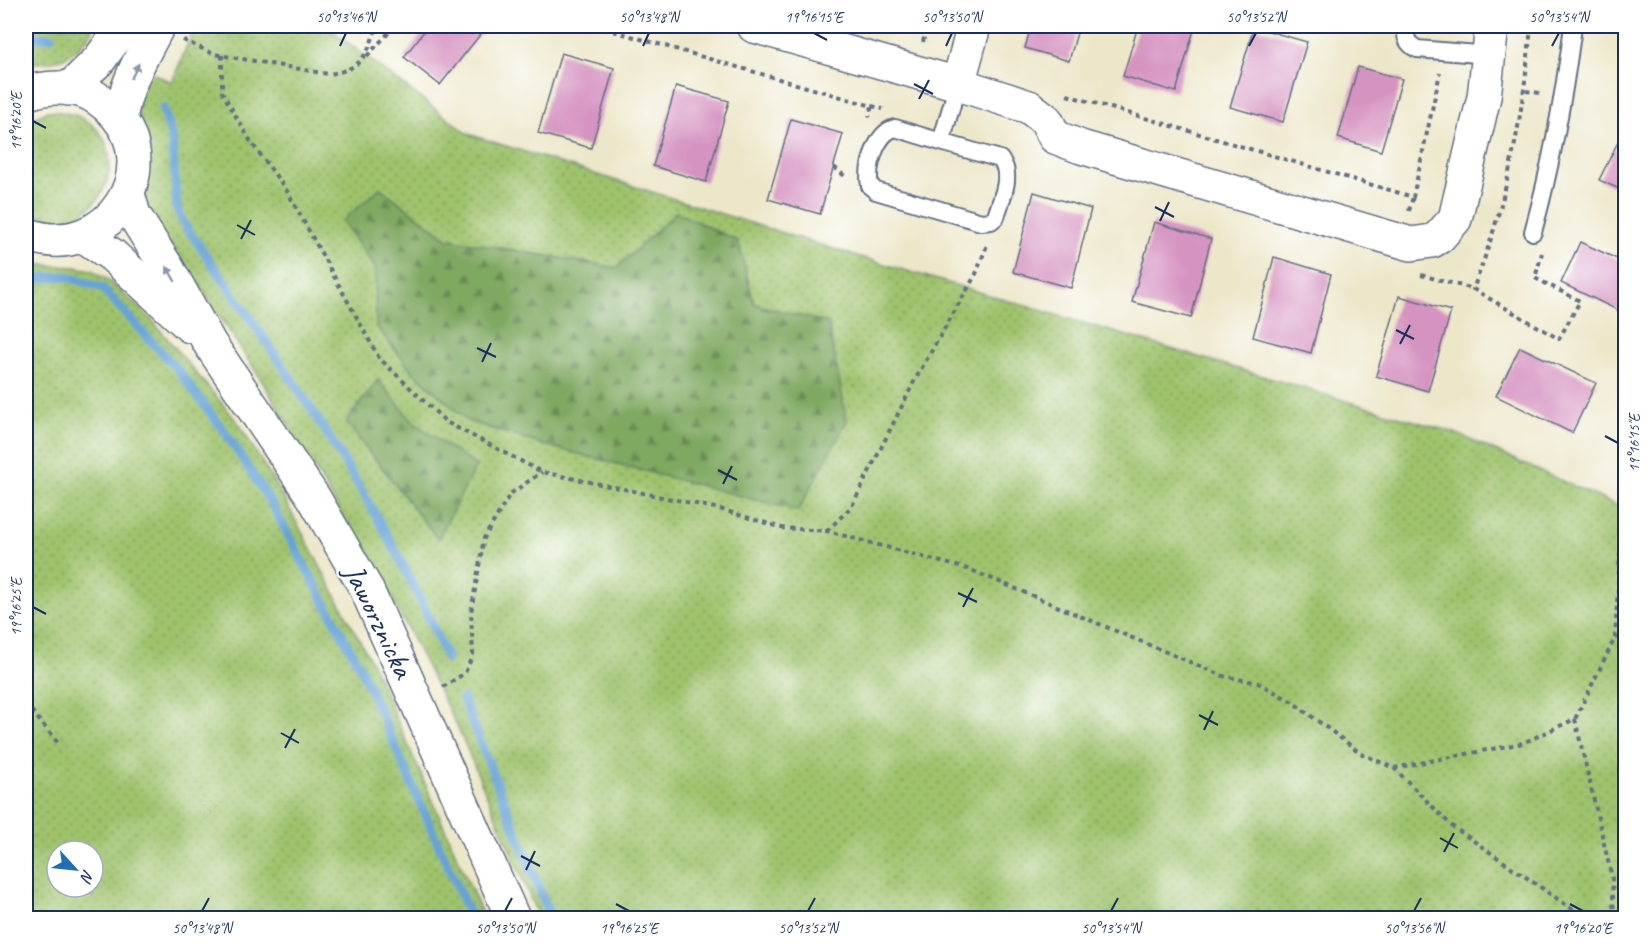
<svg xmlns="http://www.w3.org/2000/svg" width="1651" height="944" viewBox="0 0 1651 944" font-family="Caveat,sans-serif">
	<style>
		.grass { fill: url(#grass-dots); stroke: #5d7865; stroke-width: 1.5; fill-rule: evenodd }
		.forest { fill: url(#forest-firs); stroke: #4d6c5f; stroke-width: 1.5 }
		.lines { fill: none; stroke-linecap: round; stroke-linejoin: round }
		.stream { stroke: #66a3d7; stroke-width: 9 }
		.building { fill: #d593c1 }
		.lane-casing { stroke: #646f84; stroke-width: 20 }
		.street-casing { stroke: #646f84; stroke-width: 36 }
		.secondary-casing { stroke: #646f84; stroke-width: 36 }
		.path { stroke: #646f84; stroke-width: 4; stroke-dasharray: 4.5 4.5; stroke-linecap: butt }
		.lane { stroke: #fff; stroke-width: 16 }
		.street { stroke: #fff; stroke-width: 33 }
		.secondary { stroke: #fff; stroke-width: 33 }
		.oneway { fill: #8d97ae }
		.ticks { fill: none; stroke: #1b2f5e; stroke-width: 2 }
		.labels { text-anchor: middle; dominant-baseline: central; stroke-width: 4.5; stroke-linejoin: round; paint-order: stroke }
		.street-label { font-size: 30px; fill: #1b2f5e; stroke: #fff }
		.neatline { fill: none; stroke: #1b2f5e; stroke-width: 2 }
		.ticks-label { font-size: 15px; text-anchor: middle; fill: #1b2f5e }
	</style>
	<defs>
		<pattern id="grass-dots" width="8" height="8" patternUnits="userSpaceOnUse" patternTransform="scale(1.5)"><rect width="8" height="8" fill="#9fc26c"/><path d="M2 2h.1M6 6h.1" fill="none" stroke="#819e5c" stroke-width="1.8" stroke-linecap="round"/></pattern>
		<pattern id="forest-firs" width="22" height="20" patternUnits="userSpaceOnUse" patternTransform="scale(1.5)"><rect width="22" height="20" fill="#7fa860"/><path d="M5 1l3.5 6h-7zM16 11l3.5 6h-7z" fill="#678952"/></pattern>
	</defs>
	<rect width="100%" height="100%" fill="#fff"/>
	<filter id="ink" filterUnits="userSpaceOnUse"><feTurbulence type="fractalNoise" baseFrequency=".0167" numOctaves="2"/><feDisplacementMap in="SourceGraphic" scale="12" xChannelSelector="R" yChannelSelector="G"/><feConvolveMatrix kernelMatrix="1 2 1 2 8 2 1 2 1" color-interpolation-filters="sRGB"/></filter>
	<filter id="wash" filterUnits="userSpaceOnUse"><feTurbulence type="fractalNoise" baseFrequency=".008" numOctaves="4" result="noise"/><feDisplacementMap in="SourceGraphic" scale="24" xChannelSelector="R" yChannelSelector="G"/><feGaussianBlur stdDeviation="1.35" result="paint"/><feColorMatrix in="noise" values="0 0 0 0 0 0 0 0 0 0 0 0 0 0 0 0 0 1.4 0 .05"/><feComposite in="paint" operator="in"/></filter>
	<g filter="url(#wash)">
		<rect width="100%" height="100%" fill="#ede7ca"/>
		<g class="grass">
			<path d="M26,26H86L93,30C73,60 61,62 26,63Z"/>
			<path d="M195,26H326L468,134L830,248L1455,433L1618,506L1625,493V918H539L458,728L391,596L259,376L182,260L142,210V130L137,110L147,71L172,82ZM380,188L448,239L617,268L738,241L754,304L828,323L544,445L468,421L412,371L376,326ZM378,380L413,422L475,466L438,539L346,422Z"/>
			<path d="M48,111C153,113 109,257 26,209V122Z"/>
			<path d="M28,264L75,267L92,270L108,280L150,318L239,424L282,495L373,665L484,918H26V266ZM57,851H93V887H57Z"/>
		</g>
		<g class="forest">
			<polygon points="380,188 448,239 617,268 676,212 738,241 754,304 828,323 847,421 798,511 544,445 468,421 412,371 376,325 375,267 342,221"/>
			<polygon points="378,380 413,422 476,466 438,539 346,422"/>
		</g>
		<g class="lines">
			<g class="stream">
				<polyline points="26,37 51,37"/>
				<path d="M163,108L172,139L177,209L184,224C280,359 383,505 447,659"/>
				<polyline points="26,280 65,276 102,288 178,370 227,435 271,503 361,669 471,918"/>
				<polyline points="463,699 551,918"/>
			</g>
		</g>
		<g id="blocks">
			<g class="building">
				<polygon points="428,26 487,26 440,85 404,57"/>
				<polygon points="1031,26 1079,26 1069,61 1025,48"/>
				<polygon points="1138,26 1195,26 1176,92 1123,76"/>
				<polygon points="1254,27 1307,42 1283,122 1230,107"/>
				<polygon points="561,53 614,68 591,148 538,133"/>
				<polygon points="1358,67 1402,79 1381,151 1338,138"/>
				<polygon points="676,86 729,101 706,182 653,166"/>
				<polygon points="791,119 843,134 820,214 768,199"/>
				<polygon points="1626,126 1626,192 1599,180"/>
				<polygon points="1034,192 1091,209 1071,288 1013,272"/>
				<polygon points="1154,222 1211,239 1191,318 1132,302"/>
				<polygon points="1580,242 1626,263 1626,314 1561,283"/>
				<polygon points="1274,257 1331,274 1311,353 1253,337"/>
				<polygon points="1399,296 1451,311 1428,391 1376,376"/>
				<polygon points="1520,347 1596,383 1572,433 1496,396"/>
			</g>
		</g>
	</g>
	<g filter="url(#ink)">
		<use href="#blocks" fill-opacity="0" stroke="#646f84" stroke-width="1.5"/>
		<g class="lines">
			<defs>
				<g id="lane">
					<path d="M1406,26C1405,37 1406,43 1417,49L1490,55"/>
					<path d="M941,142L1000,159C1014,175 1001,198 996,217L991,221L981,222L876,191L870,186C866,168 876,133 895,128L941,142L958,84"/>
					<path d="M1533,232C1552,163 1564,96 1573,26"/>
				</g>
				<g id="street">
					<polyline points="754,26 958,84 1029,107 1046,120 1055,137 1081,147 1411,244 1432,241 1439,237 1455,219 1484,97 1492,26"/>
					<polyline points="958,84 974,26"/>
				</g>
				<g id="secondary">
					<polyline points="69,89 99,60 124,26"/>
					<path d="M26,94C41,87 58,87 75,89C87,91 98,98 107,106C173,163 107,266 26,234"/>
					<path d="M120,120C125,85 142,56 158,26"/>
					<polyline points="128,194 134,215 168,269 210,344 314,498 366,588 513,918"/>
					<polyline points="84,236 112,255 190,326"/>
				</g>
			</defs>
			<use href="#lane" class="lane-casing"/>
			<use href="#street" class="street-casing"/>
			<use href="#secondary" class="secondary-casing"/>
			<g class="path">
				<polyline points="596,26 872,106 869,117"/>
				<path d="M1531,26C1523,116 1507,204 1473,289L1559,339L1580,301L1535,278L1542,253"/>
				<path d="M183,40L214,54L328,74C362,70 367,55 377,26"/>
				<polyline points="923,42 927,26"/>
				<polyline points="222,55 222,92 251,142 287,191 379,358 446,422 542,472 720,509 782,528 827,531 971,570 1223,676 1258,683 1291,701 1362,754 1394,768 1452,826 1585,918"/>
				<polyline points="367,56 395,26"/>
				<polyline points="1526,91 1540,93"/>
				<polyline points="1067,95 1413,197 1440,73"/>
				<polyline points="872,106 883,109"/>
				<polyline points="834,167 847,178"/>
				<polyline points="1409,211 1413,197"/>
				<polyline points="1421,275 1473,289"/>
				<polyline points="827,531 852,506 916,378 976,274 987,245"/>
				<polyline points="1615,638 1620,553 1626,539"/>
				<polyline points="443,687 465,673 473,654 471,612 484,538 510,494 542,472"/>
				<polyline points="26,704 58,743"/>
				<polyline points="1575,719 1612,878 1614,918"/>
				<polyline points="1394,768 1523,743 1575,719 1615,638 1626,635"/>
			</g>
			<use href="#lane" class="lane"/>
			<use href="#street" class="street"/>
			<use href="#secondary" class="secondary"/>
		</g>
		<defs><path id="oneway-solid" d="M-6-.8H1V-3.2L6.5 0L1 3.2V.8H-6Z" transform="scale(1.5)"/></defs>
		<g class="oneway">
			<use href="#oneway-solid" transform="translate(135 71) rotate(-64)"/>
			<use href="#oneway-solid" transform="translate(171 274) rotate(-120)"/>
		</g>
	</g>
	<path class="ticks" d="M814,33L827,40M340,46L346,33M643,46L649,33M946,46L952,33M1249,46L1256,33M1552,46L1559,33M914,84L933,94M919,99L929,80M33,121L46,128M1155,207L1174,217M1160,221L1169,202M237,225L255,235M241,239L251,220M1396,330L1414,339M1400,344L1410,325M477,348L496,357M482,362L491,343M1605,436L1618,443M718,470L737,480M723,484L732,466M958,593L977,602M33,607L46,614M963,607L973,588M1199,715L1218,725M1204,730L1213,711M281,733L299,743M285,748L295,729M1440,838L1458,848M1444,852L1454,833M521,856L540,866M526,870L535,851M616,904L629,911M1570,904L1583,911M202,911L209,898M505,911L512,898M808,911L815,898M1111,911L1118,898M1414,911L1421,898"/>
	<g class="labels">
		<g class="street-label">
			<text transform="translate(379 621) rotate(64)">Jaworznicka</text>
		</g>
	</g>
	<rect width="1651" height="944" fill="none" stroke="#fff" stroke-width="66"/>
	<g transform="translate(75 869) rotate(117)"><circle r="28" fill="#ffffff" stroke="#a4acbf" stroke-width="1.5"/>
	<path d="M0-4.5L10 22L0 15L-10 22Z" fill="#1f6fb2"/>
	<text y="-9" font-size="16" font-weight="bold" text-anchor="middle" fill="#1b2f5e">N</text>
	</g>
	<rect x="33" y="33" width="1585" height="878" class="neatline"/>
	<g class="ticks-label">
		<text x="346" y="22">50°13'46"N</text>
		<text x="649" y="22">50°13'48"N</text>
		<text x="814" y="22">19°16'15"E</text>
		<text x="952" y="22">50°13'50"N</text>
		<text x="1256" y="22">50°13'52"N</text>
		<text x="1559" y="22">50°13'54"N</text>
		<text transform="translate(16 121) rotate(-90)" y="5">19°16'20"E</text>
		<text transform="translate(1634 443) rotate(-90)" y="5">19°16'15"E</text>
		<text transform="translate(16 607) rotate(-90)" y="5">19°16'25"E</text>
		<text x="202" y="933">50°13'48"N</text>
		<text x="505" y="933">50°13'50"N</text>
		<text x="629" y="933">19°16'25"E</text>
		<text x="808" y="933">50°13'52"N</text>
		<text x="1111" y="933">50°13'54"N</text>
		<text x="1414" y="933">50°13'56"N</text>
		<text x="1583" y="933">19°16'20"E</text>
	</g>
</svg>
